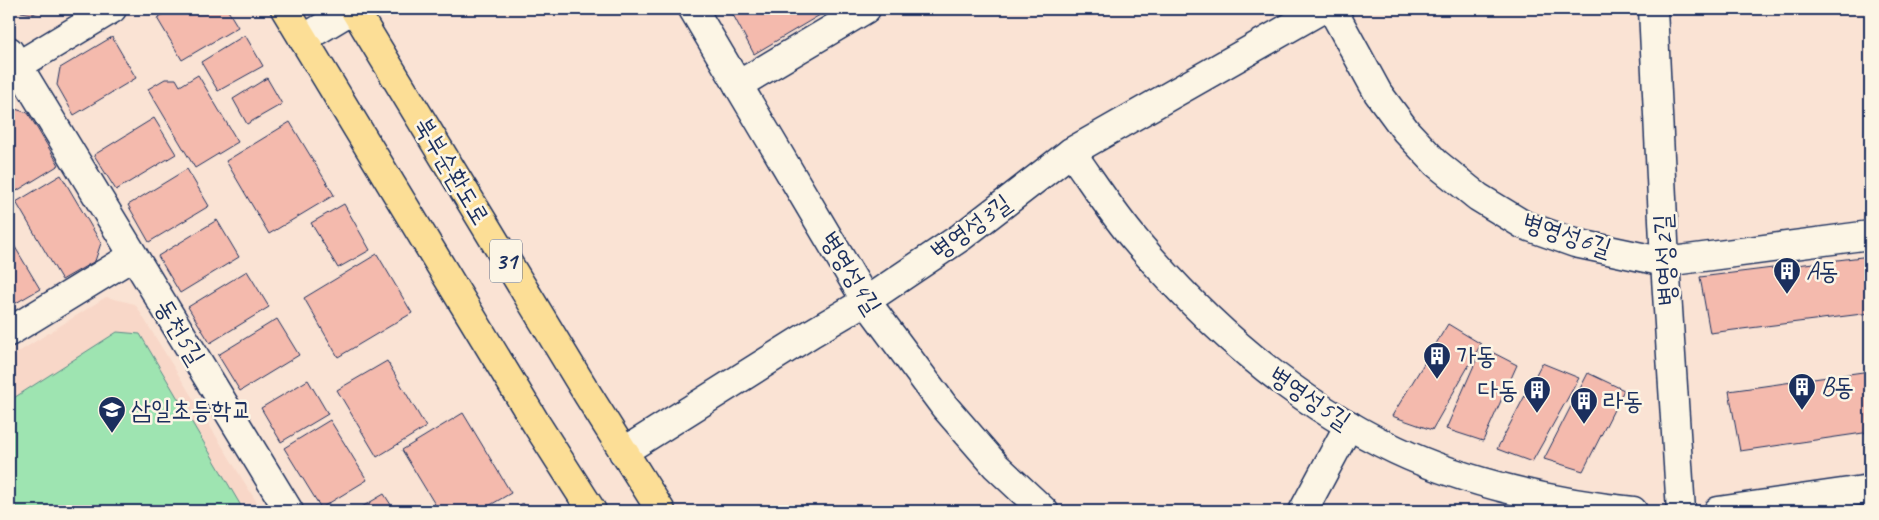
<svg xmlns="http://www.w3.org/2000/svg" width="1879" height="520" viewBox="0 0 1879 520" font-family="Caveat,'Poor Story',sans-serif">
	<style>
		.built { fill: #f8d7c8 }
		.green { fill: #9ee4b1; stroke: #5c8a88 }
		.building { fill: #f4baad; stroke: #1b2f5e }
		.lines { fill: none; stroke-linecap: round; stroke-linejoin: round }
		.minor-casing { stroke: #1b2f5e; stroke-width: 31 }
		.major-casing { stroke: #1b2f5e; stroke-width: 31 }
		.minor { stroke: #fcf5e5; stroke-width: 28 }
		.major { stroke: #fcde96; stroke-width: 28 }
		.labels { text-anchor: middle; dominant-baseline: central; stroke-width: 5; stroke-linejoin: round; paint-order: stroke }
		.shield { fill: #fcf5e5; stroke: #5e6a86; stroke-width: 1 }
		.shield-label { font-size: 24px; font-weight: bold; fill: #1b2f5e }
		.street-label { font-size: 25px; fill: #1b2f5e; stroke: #fcf5e5 }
		.poi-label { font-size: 25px; fill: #1b2f5e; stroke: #fcf5e5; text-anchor: start }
	</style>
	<rect width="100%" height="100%" fill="#fae3d4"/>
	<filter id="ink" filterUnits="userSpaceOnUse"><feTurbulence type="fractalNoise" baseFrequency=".02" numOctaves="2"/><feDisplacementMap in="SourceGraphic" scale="10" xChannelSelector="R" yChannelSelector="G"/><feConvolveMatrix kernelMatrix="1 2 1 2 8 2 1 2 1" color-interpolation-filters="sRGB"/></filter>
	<g filter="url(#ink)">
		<polygon class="built" points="106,297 135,304 262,511 9,511 9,358"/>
		<polygon class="green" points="117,332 140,334 244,511 9,511 9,401"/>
		<g class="building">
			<polygon points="19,9 43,9 33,14 21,12"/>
			<polygon points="172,9 227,9 238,27 182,60 157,18"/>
			<polygon points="730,9 830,9 754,54"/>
			<polygon points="245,35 263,66 218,91 201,62"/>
			<polygon points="112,37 136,78 74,115 57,85 60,68"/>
			<polygon points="198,75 238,142 195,168 148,89 165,79 176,79 180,86"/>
			<polygon points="267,78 282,104 247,124 233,99"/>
			<polygon points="9,107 28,113 59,165 10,195 9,192"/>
			<polygon points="154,118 176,154 116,190 94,155"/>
			<polygon points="290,122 334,195 269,234 226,161"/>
			<polygon points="187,169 209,206 149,242 128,205"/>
			<polygon points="61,175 101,243 95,261 62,280 16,202"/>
			<polygon points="344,204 370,250 338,268 311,223"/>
			<polygon points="217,220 239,257 180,293 158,256"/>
			<polygon points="9,237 40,289 9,307"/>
			<polygon points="377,254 412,313 338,357 304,298"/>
			<polygon points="1870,256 1870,313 1710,333 1700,277"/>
			<polygon points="247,271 269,307 210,343 188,307"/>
			<polygon points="277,319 299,355 240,391 218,355"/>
			<polygon points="1448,324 1481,344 1432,430 1392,416"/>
			<polygon points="1482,347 1517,365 1483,441 1446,429"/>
			<polygon points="387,361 426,427 377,457 337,390"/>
			<polygon points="1542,363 1579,378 1532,462 1497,449"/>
			<polygon points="1870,371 1870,432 1740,451 1729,391"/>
			<polygon points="1588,373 1624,390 1583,471 1544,459"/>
			<polygon points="308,380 328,414 281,442 261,408"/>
			<polygon points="463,413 511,493 480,511 439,511 402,450"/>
			<polygon points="330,420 367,480 321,508 284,448"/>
			<polygon points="384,494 395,511 355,511"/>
			<polygon points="523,503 528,511 509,511"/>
		</g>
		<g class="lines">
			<defs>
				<g id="minor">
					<polyline points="693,9 866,301 944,406 996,466 1044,511"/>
					<polyline points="1332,9 1378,93 1406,131 1436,163 1478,197 1524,225 1575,243 1665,262 1870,235"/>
					<polyline points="1653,9 1665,262 1681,511"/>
					<polyline points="303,39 353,9"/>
					<polyline points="9,51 289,511"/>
					<polyline points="9,71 112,9"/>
					<polyline points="738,85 866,9"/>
					<path d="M1071,152C1092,181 1112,213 1136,241C1208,326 1294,402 1396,450C1466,483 1556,503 1633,511"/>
					<polyline points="9,332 133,256"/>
					<polyline points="623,452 812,333 866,301 961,237 1071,152 1322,9"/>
					<polyline points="1303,511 1349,425"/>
					<polyline points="1718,511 1870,489"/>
				</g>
				<g id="major">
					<polyline points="285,9 537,425 592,511"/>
					<polyline points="354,9 588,395 661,511"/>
				</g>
			</defs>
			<use href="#minor" class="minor-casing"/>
			<use href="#major" class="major-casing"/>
			<use href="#minor" class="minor"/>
			<use href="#major" class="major"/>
		</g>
	</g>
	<defs>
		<symbol id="building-pin" viewBox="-11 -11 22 30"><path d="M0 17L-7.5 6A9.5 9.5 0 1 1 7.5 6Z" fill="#1b2f5e" stroke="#fcf5e5"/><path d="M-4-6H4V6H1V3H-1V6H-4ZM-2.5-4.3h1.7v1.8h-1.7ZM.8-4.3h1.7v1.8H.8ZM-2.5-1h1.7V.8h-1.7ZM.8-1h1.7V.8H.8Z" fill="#fff"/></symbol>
		<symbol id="school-pin" viewBox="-11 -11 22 30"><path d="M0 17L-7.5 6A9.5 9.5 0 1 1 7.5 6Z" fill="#1b2f5e" stroke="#fcf5e5"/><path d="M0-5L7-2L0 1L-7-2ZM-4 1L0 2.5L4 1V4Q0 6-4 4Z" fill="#fff"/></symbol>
	</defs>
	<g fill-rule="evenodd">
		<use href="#building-pin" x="1771" y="255" width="32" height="43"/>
		<use href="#building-pin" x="1421" y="340" width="32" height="43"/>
		<use href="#building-pin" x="1786" y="371" width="32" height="43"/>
		<use href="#building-pin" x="1521" y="374" width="32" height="43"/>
		<use href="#building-pin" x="1568" y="385" width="32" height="43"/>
		<use href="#school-pin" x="96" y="394" width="32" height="43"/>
	</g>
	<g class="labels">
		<rect class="shield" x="490" y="239.5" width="32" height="43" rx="4"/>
		<g class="shield-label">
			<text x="506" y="261">31</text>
		</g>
		<g class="street-label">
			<text transform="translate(452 171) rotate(59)">북부순환도로</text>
			<text transform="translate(971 227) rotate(-36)">병영성3길</text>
			<text transform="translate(1567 235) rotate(18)">병영성6길</text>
			<text transform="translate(1665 260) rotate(-93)">병영성2길</text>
			<text transform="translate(851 273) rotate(58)">병영성4길</text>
			<text transform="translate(180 332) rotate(59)">동천5길</text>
			<text transform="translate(1310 398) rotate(34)">병영성5길</text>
		</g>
		<g class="poi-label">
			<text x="1806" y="271">A동</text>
			<text x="1456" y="356">가동</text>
			<text x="1821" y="387">B동</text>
			<text x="1518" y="390" text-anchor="end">다동</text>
			<text x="1603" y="401">라동</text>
			<text x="131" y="410">삼일초등학교</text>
		</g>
	</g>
	<rect width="1879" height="520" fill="none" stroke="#fcf5e5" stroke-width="30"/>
	<rect x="15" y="15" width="1849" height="490" fill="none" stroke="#1b2f5e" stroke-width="2" filter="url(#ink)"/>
</svg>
